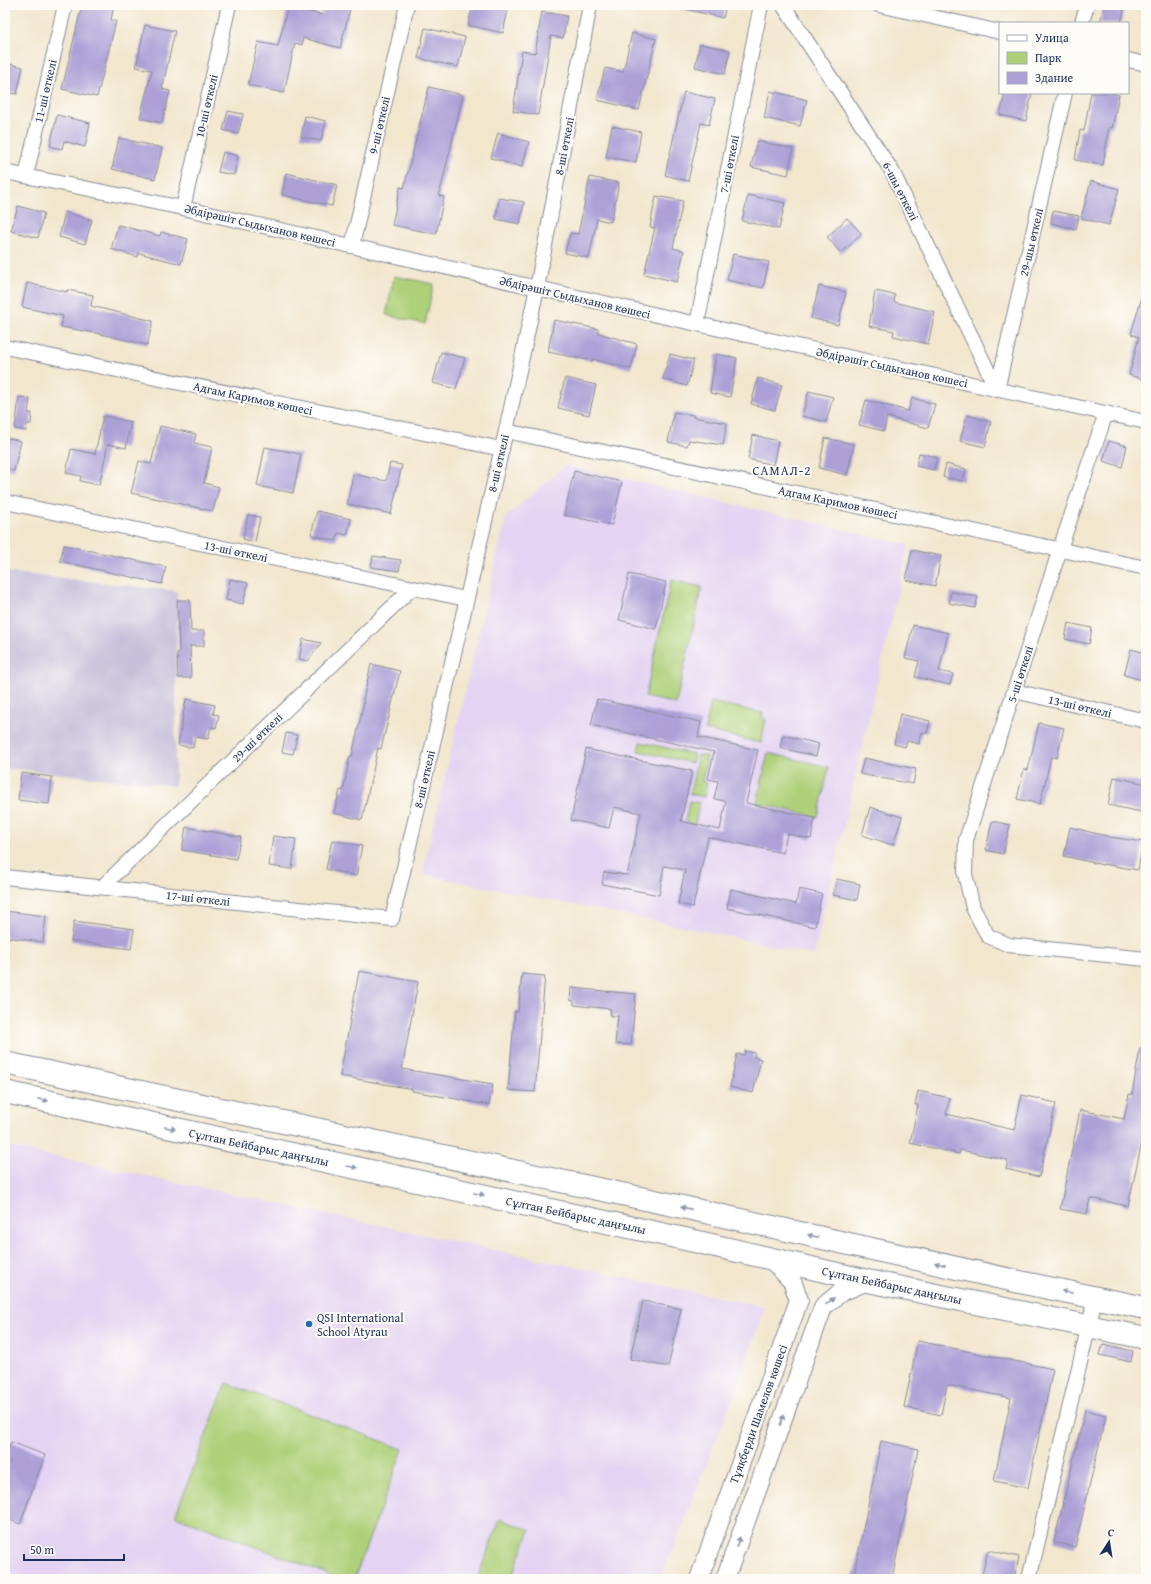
<svg xmlns="http://www.w3.org/2000/svg" width="1151" height="1584" viewBox="0 0 1151 1584" font-family="'Gentium Book Plus',serif">
	<style>
		.built { fill: #e4d3f2 }
		.industrial { fill: #c6c0da }
		.green { fill: #aed078; stroke: #64806b }
		.building { fill: #aca0d7 }
		.lines { fill: none; stroke-linecap: round; stroke-linejoin: round }
		.minor-casing { stroke: #868a96; stroke-width: 16 }
		.tertiary-casing { stroke: #868a96; stroke-width: 20 }
		.primary-casing { stroke: #868a96; stroke-width: 24 }
		.minor { stroke: #fff; stroke-width: 14 }
		.tertiary { stroke: #fff; stroke-width: 18 }
		.primary { stroke: #fff; stroke-width: 22 }
		.oneway { fill: #8d97ae }
		.poi-dot { fill: #1f6fb2; stroke: #fdfcf7; stroke-width: 1.5 }
		.labels { text-anchor: middle; dominant-baseline: central; stroke-width: 4; stroke-linejoin: round; paint-order: stroke }
		.street-label { font-size: 12px; fill: #1b2f5e; stroke: #fdfcf7 }
		.poi-label { font-size: 12px; fill: #1b2f5e; stroke: #fdfcf7; text-anchor: start }
		.neighbourhood-label { font-size: 13px; letter-spacing: 1px; fill: #1b2f5e; stroke: #fdfcf7 }
	</style>
	<rect width="100%" height="100%" fill="#fdfcf7"/>
	<filter id="ink" filterUnits="userSpaceOnUse"><feTurbulence type="fractalNoise" baseFrequency=".025" numOctaves="2"/><feDisplacementMap in="SourceGraphic" scale="8" xChannelSelector="R" yChannelSelector="G"/><feConvolveMatrix kernelMatrix="1 2 1 2 8 2 1 2 1" color-interpolation-filters="sRGB"/></filter>
	<filter id="wash" filterUnits="userSpaceOnUse"><feTurbulence type="fractalNoise" baseFrequency=".012" numOctaves="4" result="noise"/><feDisplacementMap in="SourceGraphic" scale="16" xChannelSelector="R" yChannelSelector="G"/><feGaussianBlur stdDeviation="0.9" result="paint"/><feColorMatrix in="noise" values="0 0 0 0 0 0 0 0 0 0 0 0 0 0 0 0 0 1.4 0 .05"/><feComposite in="paint" operator="in"/></filter>
	<g filter="url(#wash)">
		<rect width="100%" height="100%" fill="#f2e6cd"/>
		<g class="built">
			<polygon points="565,465 909,545 814,955 694,929 422,874 506,517"/>
			<polygon points="5,1146 765,1307 731,1403 661,1579 5,1579"/>
		</g>
		<polygon class="industrial" points="5,572 177,591 175,786 5,768"/>
		<g class="green">
			<polygon points="394,276 434,284 425,324 386,315"/>
			<polygon points="671,580 702,587 676,704 645,697"/>
			<polygon points="711,702 763,713 762,718 766,719 761,743 705,730"/>
			<polygon points="640,742 694,754 692,763 638,751"/>
			<polygon points="768,753 829,767 818,817 757,803"/>
			<polygon points="698,755 707,756 702,782 707,783 704,797 690,794"/>
			<polygon points="689,801 699,803 695,824 685,822"/>
			<polygon points="226,1383 403,1449 354,1579 341,1579 175,1516"/>
			<polygon points="500,1519 530,1530 511,1579 477,1579"/>
		</g>
		<g id="blocks">
			<g class="building">
				<polygon points="82,5 114,5 111,20 116,21 97,97 62,89"/>
				<polygon points="325,5 351,5 340,48 303,38 302,45 295,43 284,93 248,85 258,42 278,46 288,6 322,15"/>
				<polygon points="473,5 509,5 503,33 468,25"/>
				<polygon points="685,5 726,5 723,18 685,9"/>
				<polygon points="1104,5 1125,5 1121,23 1100,23"/>
				<polygon points="542,12 567,16 563,38 551,36 538,115 513,111 522,51 535,53"/>
				<polygon points="145,25 175,31 162,89 170,91 162,123 140,118 152,70 136,67"/>
				<polygon points="425,28 465,37 458,67 418,58"/>
				<polygon points="632,33 656,39 639,110 597,100 605,68 623,72"/>
				<polygon points="700,44 730,50 725,74 695,67"/>
				<polygon points="5,63 23,67 17,94 5,92"/>
				<polygon points="429,87 463,95 439,196 444,197 436,234 392,225 400,187 404,188"/>
				<polygon points="770,91 807,100 800,126 764,118"/>
				<polygon points="684,92 715,99 709,125 701,123 688,181 665,175"/>
				<polygon points="1005,93 1032,93 1026,121 1000,115"/>
				<polygon points="1091,93 1109,93 1119,95 1112,128 1109,127 1103,165 1075,160 1080,130 1084,131"/>
				<polygon points="228,111 243,114 238,134 223,130"/>
				<polygon points="57,115 90,123 85,147 64,141 62,149 50,146"/>
				<polygon points="305,116 326,121 321,141 301,137"/>
				<polygon points="612,126 641,132 636,162 606,157"/>
				<polygon points="498,133 529,142 522,167 491,158"/>
				<polygon points="119,138 162,148 155,179 112,169"/>
				<polygon points="757,141 793,149 788,175 751,167"/>
				<polygon points="223,152 238,156 234,175 218,172"/>
				<polygon points="286,173 337,185 332,206 282,195"/>
				<polygon points="590,177 619,183 611,222 597,219 589,258 565,253 570,233 578,234"/>
				<polygon points="1091,181 1119,189 1109,225 1081,218"/>
				<polygon points="748,195 785,203 779,229 742,221"/>
				<polygon points="656,196 683,201 673,248 684,251 677,282 644,274 655,228 650,227"/>
				<polygon points="499,198 524,202 520,224 496,219"/>
				<polygon points="18,206 44,213 38,238 11,231"/>
				<polygon points="1053,211 1079,216 1076,229 1051,223"/>
				<polygon points="65,212 92,220 85,244 59,237"/>
				<polygon points="847,218 862,234 841,253 827,237"/>
				<polygon points="118,225 160,236 161,232 188,239 181,264 139,253 138,257 111,249"/>
				<polygon points="733,254 769,262 763,288 727,280"/>
				<polygon points="27,283 67,292 67,290 93,295 91,306 153,321 147,345 96,333 61,327 63,316 22,307"/>
				<polygon points="819,286 846,292 838,325 811,318"/>
				<polygon points="875,291 895,295 894,302 935,312 928,344 893,336 894,331 869,326"/>
				<polygon points="1143,293 1146,293 1146,380 1129,375 1139,337 1131,334"/>
				<polygon points="554,320 598,329 598,333 637,344 631,369 593,359 592,361 548,352"/>
				<polygon points="441,352 465,358 456,389 433,383"/>
				<polygon points="670,354 694,360 687,386 663,379"/>
				<polygon points="716,354 737,358 730,397 710,393"/>
				<polygon points="565,378 596,385 589,415 558,408"/>
				<polygon points="758,378 782,385 775,410 751,404"/>
				<polygon points="809,391 833,397 826,422 802,416"/>
				<polygon points="19,397 30,398 28,413 32,413 31,424 27,424 26,431 15,429"/>
				<polygon points="912,398 935,404 928,428 887,417 884,431 859,425 866,400 908,411"/>
				<polygon points="674,412 693,415 693,417 727,423 723,445 689,440 687,446 668,442"/>
				<polygon points="967,415 991,422 985,447 960,441"/>
				<polygon points="103,416 131,422 126,448 108,444 99,485 80,481 81,476 66,473 71,449 95,454"/>
				<polygon points="160,426 196,434 194,443 212,447 204,483 219,487 213,511 131,493 139,461 151,464"/>
				<polygon points="753,435 778,441 773,465 748,459"/>
				<polygon points="8,438 21,441 14,471 5,469 5,452"/>
				<polygon points="825,438 854,444 847,475 819,468"/>
				<polygon points="1109,441 1127,446 1122,467 1103,461"/>
				<polygon points="265,447 301,454 293,493 257,486"/>
				<polygon points="919,453 937,457 934,470 916,466"/>
				<polygon points="390,463 402,465 391,514 347,504 353,474 386,481"/>
				<polygon points="946,464 966,469 963,481 943,477"/>
				<polygon points="574,471 622,482 612,525 564,515"/>
				<polygon points="317,511 351,519 347,535 338,533 336,541 311,535"/>
				<polygon points="248,515 260,517 255,542 243,539"/>
				<polygon points="64,545 166,567 162,584 60,561"/>
				<polygon points="912,550 941,556 935,586 906,580"/>
				<polygon points="373,556 401,560 399,571 371,567"/>
				<polygon points="629,574 666,582 656,629 619,620"/>
				<polygon points="230,579 248,583 243,604 226,600"/>
				<polygon points="951,592 978,597 975,608 949,603"/>
				<polygon points="177,600 190,600 191,631 204,631 204,646 190,646 191,678 178,678 177,653 179,653"/>
				<polygon points="1068,623 1092,628 1089,644 1065,639"/>
				<polygon points="913,625 948,633 939,671 953,674 950,685 915,677 919,661 905,658"/>
				<polygon points="303,639 321,643 308,661 299,659"/>
				<polygon points="1131,649 1146,653 1146,681 1124,675"/>
				<polygon points="371,664 400,671 381,749 378,748 362,820 334,813 340,790 343,791 350,756 352,756 364,702 363,701"/>
				<polygon points="186,699 215,705 213,714 219,715 216,728 211,727 208,739 195,737 193,748 178,745"/>
				<polygon points="597,699 701,722 698,737 758,750 746,803 815,818 811,839 787,834 783,853 708,837 693,907 678,904 685,870 664,866 659,895 602,884 604,872 627,875 641,813 614,807 609,828 571,820 586,749 692,771 681,821 720,830 726,801 714,799 718,781 708,779 714,752 591,725"/>
				<polygon points="900,714 930,721 927,733 922,732 919,744 907,741 905,747 894,744"/>
				<polygon points="1039,723 1064,728 1057,758 1051,757 1040,804 1017,799 1024,769 1028,770"/>
				<polygon points="286,733 297,735 293,754 282,752"/>
				<polygon points="783,735 819,744 816,756 780,748"/>
				<polygon points="864,758 916,769 913,784 860,774"/>
				<polygon points="21,773 52,777 49,804 18,800"/>
				<polygon points="1114,777 1146,784 1146,813 1108,805"/>
				<polygon points="870,807 902,817 893,845 862,835"/>
				<polygon points="992,821 1010,825 1003,854 986,850"/>
				<polygon points="186,827 241,837 236,859 182,850"/>
				<polygon points="1070,827 1110,837 1143,842 1138,870 1103,864 1103,865 1064,856"/>
				<polygon points="273,836 296,839 292,869 269,866"/>
				<polygon points="332,840 362,846 356,876 326,869"/>
				<polygon points="837,879 860,884 857,900 833,895"/>
				<polygon points="731,889 796,904 799,889 822,894 815,927 727,908"/>
				<polygon points="5,911 46,916 43,942 5,937"/>
				<polygon points="74,921 134,929 131,949 71,941"/>
				<polygon points="359,971 418,982 402,1069 493,1084 489,1105 412,1091 412,1089 340,1076"/>
				<polygon points="522,974 545,976 535,1092 508,1090 515,1011 518,1012"/>
				<polygon points="571,988 636,994 631,1045 615,1044 618,1016 610,1016 611,1009 574,1005 574,1001 570,1000"/>
				<polygon points="1140,1048 1146,1048 1146,1123 1128,1206 1090,1198 1087,1214 1060,1209 1080,1110 1124,1119 1129,1094 1132,1095"/>
				<polygon points="745,1051 755,1053 754,1057 761,1059 753,1093 730,1087 737,1054 744,1055"/>
				<polygon points="918,1091 950,1098 946,1114 1014,1130 1022,1095 1056,1103 1039,1177 1006,1169 1008,1160 960,1150 959,1154 910,1143 918,1105 915,1105"/>
				<polygon points="643,1301 681,1309 668,1367 630,1359"/>
				<polygon points="918,1341 1053,1369 1028,1488 994,1481 1011,1398 947,1385 941,1415 904,1407"/>
				<polygon points="1103,1344 1133,1351 1131,1362 1100,1355"/>
				<polygon points="1085,1410 1106,1415 1075,1547 1054,1542"/>
				<polygon points="881,1441 918,1449 892,1579 853,1579"/>
				<polygon points="11,1442 45,1455 20,1524 5,1518 5,1477 10,1462 5,1459"/>
				<polygon points="988,1550 1019,1557 1014,1579 981,1579"/>
			</g>
		</g>
	</g>
	<g filter="url(#ink)">
		<use href="#blocks" fill-opacity="0" stroke="#868a96" stroke-width="1"/>
		<g class="lines">
			<defs>
				<g id="minor">
					<polyline points="783,5 892,171 997,390"/>
					<polyline points="879,5 1000,32"/>
					<polyline points="1082,23 1087,5"/>
					<polyline points="1128,60 1146,64"/>
					<polyline points="5,172 183,208 697,324 1146,422"/>
					<polyline points="26,176 65,5"/>
					<polyline points="183,208 229,5"/>
					<polyline points="352,246 407,5"/>
					<polyline points="697,324 761,5"/>
					<polyline points="5,347 502,449"/>
					<polyline points="997,390 1065,93"/>
					<polyline points="1106,413 1060,549 966,840 965,874 973,908 988,936 1009,945 1146,959"/>
					<polyline points="506,431 1146,568"/>
					<polyline points="5,502 466,599"/>
					<polyline points="1014,691 1146,721"/>
					<polyline points="5,877 392,919 506,431 537,288 590,5"/>
					<polyline points="102,887 412,588"/>
					<polyline points="1029,1579 1095,1299"/>
				</g>
				<g id="tertiary">
					<polyline points="699,1579 799,1300 792,1281 769,1257"/>
					<polyline points="725,1579 823,1307 841,1292 868,1281"/>
				</g>
				<g id="primary">
					<polyline points="5,1063 678,1206 1029,1284 1146,1308"/>
					<polyline points="5,1092 694,1241 868,1281 1146,1338"/>
				</g>
			</defs>
			<use href="#minor" class="minor-casing"/>
			<use href="#tertiary" class="tertiary-casing"/>
			<use href="#primary" class="primary-casing"/>
			<use href="#minor" class="minor"/>
			<use href="#tertiary" class="tertiary"/>
			<use href="#primary" class="primary"/>
		</g>
		<defs><path id="oneway-solid" d="M-6-.8H1V-3.2L6.5 0L1 3.2V.8H-6Z"/></defs>
		<g class="oneway">
			<use href="#oneway-solid" transform="translate(43 1100) rotate(12)"/>
			<use href="#oneway-solid" transform="translate(170 1128) rotate(12)"/>
			<use href="#oneway-solid" transform="translate(352 1167) rotate(12)"/>
			<use href="#oneway-solid" transform="translate(479 1194) rotate(12)"/>
			<use href="#oneway-solid" transform="translate(686 1208) rotate(-167)"/>
			<use href="#oneway-solid" transform="translate(813 1236) rotate(-167)"/>
			<use href="#oneway-solid" transform="translate(940 1264) rotate(-167)"/>
			<use href="#oneway-solid" transform="translate(1067 1292) rotate(-168)"/>
			<use href="#oneway-solid" transform="translate(830 1301) rotate(-39)"/>
			<use href="#oneway-solid" transform="translate(782 1420) rotate(-70)"/>
			<use href="#oneway-solid" transform="translate(738 1542) rotate(-70)"/>
		</g>
	</g>
	<circle class="poi-dot" cx="309" cy="1324" r="4"/>
	<g class="labels">
		<g class="street-label">
			<text transform="translate(45 91) rotate(-77)">11-ші өткелі</text>
			<text transform="translate(206 106) rotate(-77)">10-ші өткелі</text>
			<text transform="translate(379 125) rotate(-77)">9-ші өткелі</text>
			<text transform="translate(564 146) rotate(-79)">8-ші өткелі</text>
			<text transform="translate(729 164) rotate(-79)">7-ші өткелі</text>
			<text transform="translate(901 191) rotate(63)">6-шы өткелі</text>
			<text transform="translate(260 225) rotate(13)">Әбдірәшіт Сыдыханов көшесі</text>
			<text transform="translate(1031 242) rotate(-77)">29-шы өткелі</text>
			<text transform="translate(575 297) rotate(13)">Әбдірәшіт Сыдыханов көшесі</text>
			<text transform="translate(892 367) rotate(12)">Әбдірәшіт Сыдыханов көшесі</text>
			<text transform="translate(253 398) rotate(12)">Адгам Каримов көшесі</text>
			<text transform="translate(498 463) rotate(-77)">8-ші өткелі</text>
			<text transform="translate(838 502) rotate(12)">Адгам Каримов көшесі</text>
			<text transform="translate(236 551) rotate(12)">13-ші өткелі</text>
			<text transform="translate(1020 674) rotate(-72)">5-ші өткелі</text>
			<text transform="translate(1080 706) rotate(13)">13-ші өткелі</text>
			<text transform="translate(257 737) rotate(-44)">29-ші өткелі</text>
			<text transform="translate(424 779) rotate(-77)">8-ші өткелі</text>
			<text transform="translate(198 898) rotate(6)">17-ші өткелі</text>
			<text transform="translate(259 1147) rotate(12)">Сұлтан Бейбарыс даңғылы</text>
			<text transform="translate(576 1215) rotate(12)">Сұлтан Бейбарыс даңғылы</text>
			<text transform="translate(892 1285) rotate(12)">Сұлтан Бейбарыс даңғылы</text>
			<text transform="translate(758 1414) rotate(-70)">Тұяқберди Шамелов көшесі</text>
		</g>
		<g class="poi-label">
			<text x="317" y="1317">QSI International<tspan x="317" dy="14">School Atyrau</tspan></text>
		</g>
		<g class="neighbourhood-label">
			<text x="782" y="470">САМАЛ-2</text>
		</g>
	</g>
	<rect width="1151" height="1584" fill="none" stroke="#fdfcf7" stroke-width="20"/>
	<rect x="999" y="22" width="130" height="72" fill="#fdfcf7" stroke="#a3aaba"/>
	<rect x="1007" y="35" width="20" height="6" fill="#ffffff" stroke="#a3aaba"/>
	<text x="1035" y="42" font-size="12" fill="#1b2f5e">Улица</text>
	<rect x="1007" y="52" width="20" height="12" fill="#aed078" stroke="#a3aaba"/>
	<text x="1035" y="62" font-size="12" fill="#1b2f5e">Парк</text>
	<rect x="1007" y="72" width="20" height="12" fill="#aca0d7" stroke="#a3aaba"/>
	<text x="1035" y="82" font-size="12" fill="#1b2f5e">Здание</text>
	<g transform="translate(1109 1542) rotate(12)" stroke="#fdfcf7" stroke-width="3" paint-order="stroke">
	<path d="M0-3L7 15L0 10L-7 15Z" fill="#1b2f5e"/>
	<text y="-6" font-size="11" font-weight="bold" text-anchor="middle" fill="#1b2f5e">С</text>
	</g>
	<path d="M24 1554v6h100v-6" fill="none" stroke="#1b2f5e" stroke-width="2"/>
	<text x="30" y="1554" font-size="12" fill="#1b2f5e" stroke="#fdfcf7" stroke-width="3" paint-order="stroke">50 m</text>
</svg>
